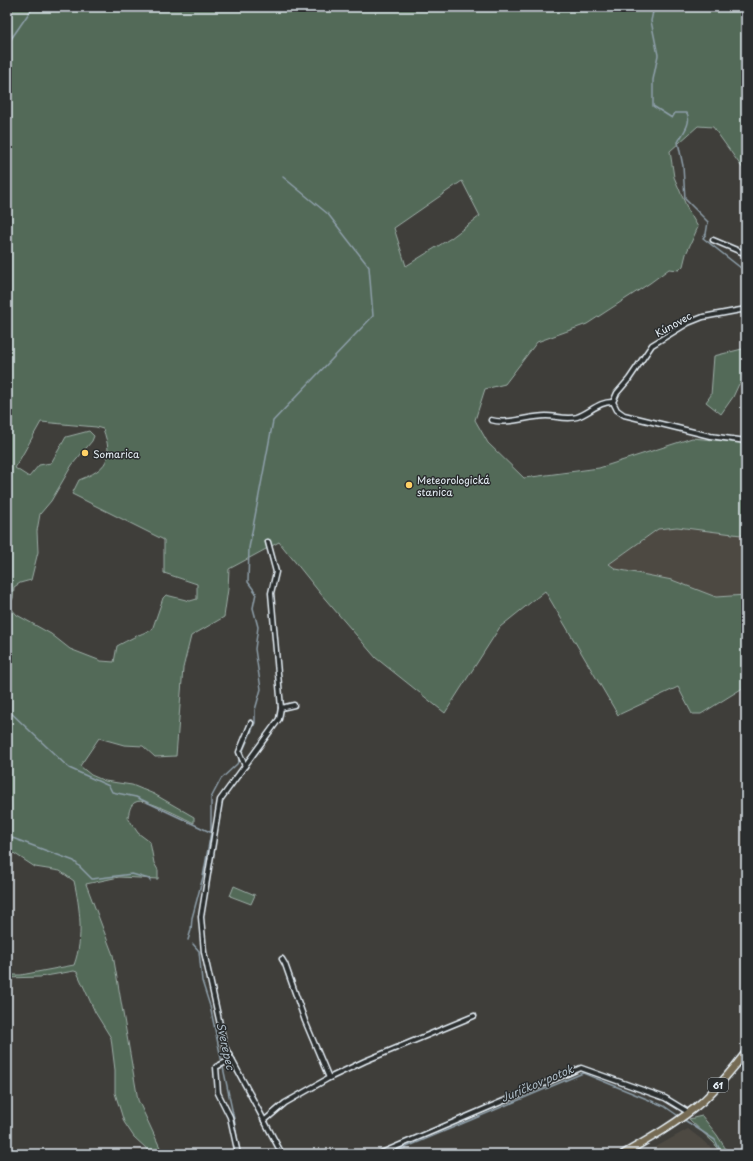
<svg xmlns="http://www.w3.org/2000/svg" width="753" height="1161" viewBox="0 0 753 1161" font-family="'Playpen Sans',sans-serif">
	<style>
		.built { fill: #4e4a43 }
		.green { fill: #536b58; stroke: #9eaea8; fill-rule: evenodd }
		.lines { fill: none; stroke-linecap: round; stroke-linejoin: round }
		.stream { stroke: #8e9faa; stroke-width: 1.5 }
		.minor-casing { stroke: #e8f1f8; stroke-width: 7 }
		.primary-casing { stroke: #e8f1f8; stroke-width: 9 }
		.minor { stroke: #2a2d2e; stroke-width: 4 }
		.primary { stroke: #746b52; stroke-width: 6 }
		.poi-dot { fill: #ffd166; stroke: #2a2d2e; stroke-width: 1.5 }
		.labels { text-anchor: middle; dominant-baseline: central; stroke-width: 3; stroke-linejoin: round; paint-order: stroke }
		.shield { fill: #2a2d2e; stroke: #afb6bb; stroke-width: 1 }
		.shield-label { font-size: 9px; font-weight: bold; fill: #e8f1f8 }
		.street-label { font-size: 10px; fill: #e8f1f8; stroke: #2a2d2e }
		.poi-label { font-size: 10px; fill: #e8f1f8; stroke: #2a2d2e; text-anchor: start }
		.water-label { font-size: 11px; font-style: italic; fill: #acbac4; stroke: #2a2d2e }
	</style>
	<rect width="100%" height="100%" fill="#3f3e3a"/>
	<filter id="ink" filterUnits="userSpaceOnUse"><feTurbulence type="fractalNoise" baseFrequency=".025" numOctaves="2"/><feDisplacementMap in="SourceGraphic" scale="8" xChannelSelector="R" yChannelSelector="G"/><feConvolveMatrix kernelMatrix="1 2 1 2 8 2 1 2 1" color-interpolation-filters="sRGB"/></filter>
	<g filter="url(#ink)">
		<g class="built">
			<polygon points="677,527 741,535 746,535 746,595 716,597 672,580 616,569 609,564 658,529"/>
			<polygon points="688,1129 701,1139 712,1149 715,1154 661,1154 656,1147"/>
		</g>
		<g class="green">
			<path d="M7,7H746V173L713,127L698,126L670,151L674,177L688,210L698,227L686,254L683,266L679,270L669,269L650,283L587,324L537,342L505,384L485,389L475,420L488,443L524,478L599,468L692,438L746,443V535H741L677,527L658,529L609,564L616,569L672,580L716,597L746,595V686L701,714H692L678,687L618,715L545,591L500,627L445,713L376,658L320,593L279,542L229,569L228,589L224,617L191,636L183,668L176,756L155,757L143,746L124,745L99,738L80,766L91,775L105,781L132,785L154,794L194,817V823C184,818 144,797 136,802C130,804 129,812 128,818L138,833L150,842L154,863L158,870V879L119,877L86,884L113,955L138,1100L163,1154H150L147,1149L134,1137L124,1122L115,1093V1070L111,1038L95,1012L77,972L74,971L40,977L7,978V975H21L74,965C84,938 80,908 74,881L60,871L35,867L12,852H7ZM462,181L480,216L451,238L406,266L394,228ZM41,422L96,427L103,429C114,459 107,469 79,480L72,494L164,540V573L197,584V599L190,601L166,595L163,598L152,630C139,634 128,640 117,646L114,662L101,661L70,649L51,634L17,615L9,606L13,598L14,587L20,583L31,580L38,552L37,531L40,514L51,501L72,465L92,441L94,436L89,431L66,437L51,463L39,465L29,477L15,468Z"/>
			<polygon points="746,348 746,380 739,384 733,397 721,414 706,402 711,395 714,356"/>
			<polygon points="234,886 255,895 251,904 230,896"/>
			<polygon points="702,1116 717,1135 729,1154 720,1154 715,1144 689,1119"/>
		</g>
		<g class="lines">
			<g class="stream">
				<path d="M654,7L651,21L658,55L653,80V106L672,118L675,113H687C692,123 683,133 678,142L683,166L685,199L708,222L706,234L703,238L746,272"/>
				<polyline points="7,45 33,7"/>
				<polyline points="7,709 69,768 109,786 112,792 136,797 210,832"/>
				<polyline points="241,755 255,723 255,710 261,689 255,649 258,627 253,608 256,593 248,582 249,548 273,421 373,316 369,267 328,214 283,177"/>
				<polyline points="7,836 74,861 92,879 132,874 149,879 150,881"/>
				<polyline points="188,940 191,930 192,918 203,877 211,832 211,798 221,779 237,764 240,758"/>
				<polyline points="193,944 199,951 202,981 210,1006 234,1119 240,1154"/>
				<polyline points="683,1119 715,1140 722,1154"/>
				<polyline points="390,1154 583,1073 664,1106 680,1117"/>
			</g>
			<defs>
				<g id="minor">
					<polyline points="713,240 746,254"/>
					<polyline points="746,309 703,317 688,323 652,345 629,379 617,393 613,402 617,410 624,415 710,436 746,441"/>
					<path d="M491,420C508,425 528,416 546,416C556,416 567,420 577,417C589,413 600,401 613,402"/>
					<polyline points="268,542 276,572 271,593 281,708 279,719 220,800 201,917 204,952 225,1047 282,1154"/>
					<polyline points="281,708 294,705"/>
					<polyline points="245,766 239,752 251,723"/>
					<polyline points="282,959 285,964 305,1021 329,1078"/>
					<polyline points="232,1059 216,1067 218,1093 230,1117 238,1154"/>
					<polyline points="264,1121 285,1103 329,1078 365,1061 474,1016"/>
					<polyline points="379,1154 581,1068 665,1098 688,1112"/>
				</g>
				<path id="primary" d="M623,1154C651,1138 679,1122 703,1101C719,1086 733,1069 746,1052"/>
			</defs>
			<use href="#minor" class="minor-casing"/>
			<use href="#primary" class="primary-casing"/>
			<use href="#minor" class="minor"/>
			<use href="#primary" class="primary"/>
		</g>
	</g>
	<g class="poi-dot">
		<circle cx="85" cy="453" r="4"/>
		<circle cx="409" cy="485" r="4"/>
	</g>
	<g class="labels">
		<rect class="shield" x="708" y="1078" width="20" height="14" rx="3"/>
		<g class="shield-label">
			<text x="718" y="1085">61</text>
		</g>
		<g class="street-label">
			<text transform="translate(673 324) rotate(-29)">Kúnovec</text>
		</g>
		<g class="poi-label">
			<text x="93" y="453">Somarica</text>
			<text x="417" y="479">Meteorologická<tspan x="417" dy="12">stanica</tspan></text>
		</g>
		<g class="water-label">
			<text transform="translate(226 1046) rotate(78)">Sverepec</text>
			<text transform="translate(537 1083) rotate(-23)">Juríčkov potok</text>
		</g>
	</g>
	<rect width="753" height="1161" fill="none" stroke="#2a2d2e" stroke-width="24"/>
	<rect x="12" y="12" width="729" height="1137" fill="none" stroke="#e8f1f8" stroke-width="1.5" filter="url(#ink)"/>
</svg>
